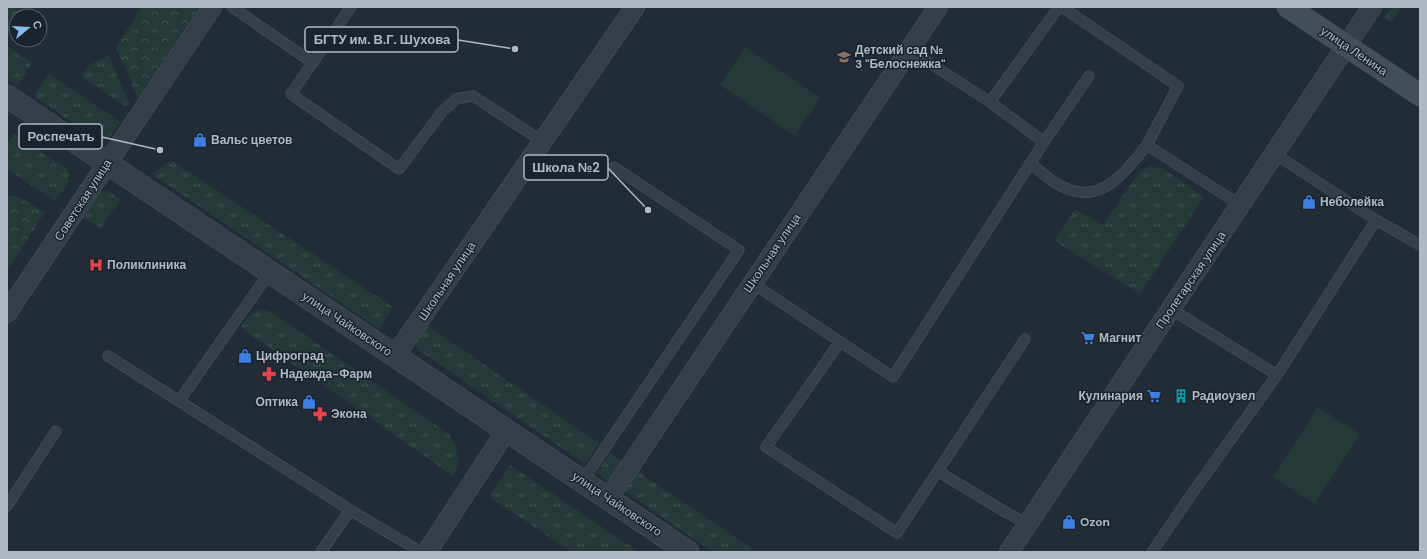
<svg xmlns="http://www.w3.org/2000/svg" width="1427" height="559" viewBox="0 0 1427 559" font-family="'DM Sans',sans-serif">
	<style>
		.grass { fill: url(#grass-tufts) }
		.forest { fill: url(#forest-crowns) }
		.pitch { fill: #253938 }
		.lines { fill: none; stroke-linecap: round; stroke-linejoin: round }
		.service-casing { stroke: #505962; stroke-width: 11 }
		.minor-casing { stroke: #505962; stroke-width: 20 }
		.tertiary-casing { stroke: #505962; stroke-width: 23 }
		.secondary-casing { stroke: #3f4750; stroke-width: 23 }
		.service { stroke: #363e47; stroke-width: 10 }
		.minor { stroke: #363e47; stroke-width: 19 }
		.tertiary { stroke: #363e47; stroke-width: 22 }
		.secondary { stroke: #444e5a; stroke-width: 22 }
		.labels { text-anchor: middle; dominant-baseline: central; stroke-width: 3; stroke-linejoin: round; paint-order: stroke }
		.poi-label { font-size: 12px; font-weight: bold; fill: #b0b9c3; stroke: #1b232c; text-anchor: start }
		.street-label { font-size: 12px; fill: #b0b9c3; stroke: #1b232c }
		.leader { fill: none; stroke: #b0b9c3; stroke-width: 1.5 }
		.callout-dot { fill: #b0b9c3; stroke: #1b232c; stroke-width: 1.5 }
		.callout { fill: #1b232c; stroke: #b0b9c3; stroke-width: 1.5 }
		.callout-label { font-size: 13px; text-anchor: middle; font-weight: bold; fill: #b0b9c3 }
	</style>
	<defs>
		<pattern id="grass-tufts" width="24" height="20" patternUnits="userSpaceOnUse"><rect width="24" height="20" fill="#253938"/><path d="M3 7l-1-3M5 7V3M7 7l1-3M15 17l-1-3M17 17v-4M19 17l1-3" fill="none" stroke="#425453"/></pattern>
		<pattern id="forest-crowns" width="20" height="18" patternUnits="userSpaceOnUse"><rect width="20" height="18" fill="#253938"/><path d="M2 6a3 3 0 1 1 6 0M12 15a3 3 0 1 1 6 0" fill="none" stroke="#425453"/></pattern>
	</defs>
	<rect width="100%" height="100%" fill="#222c36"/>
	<g class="grass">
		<polygon points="1392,7 1401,7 1391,22 1384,18"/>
		<polygon points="7,46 32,63 18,86 7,79"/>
		<polygon points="109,55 129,103 126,107 81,76 88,66"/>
		<polygon points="49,74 120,122 111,136 103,140 91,136 34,96"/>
		<path d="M14,134L67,169C73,182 63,190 55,201L7,169V145Z"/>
		<polygon points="171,160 393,307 379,329 152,174"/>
		<polygon points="1150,166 1164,169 1204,197 1140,294 1054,241 1075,209 1103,225 1140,171"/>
		<polygon points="102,191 110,192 120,200 101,228 81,216 96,193"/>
		<path d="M260,309L271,312L449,434C459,451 462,457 453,476L240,327L251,314Z"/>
		<polygon points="426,325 599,443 585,464 417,349 416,338"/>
		<polygon points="610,453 627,465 612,484 597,473"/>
		<polygon points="510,465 639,552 572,552 489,497"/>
		<polygon points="637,471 757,552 713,552 624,491"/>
	</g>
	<g class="forest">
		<polygon points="7,7 35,7 29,16 16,16 16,35 7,29"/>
		<polygon points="142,7 199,7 138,99 116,47"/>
		<polygon points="15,195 45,212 7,271 7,197"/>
	</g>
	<g class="pitch">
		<polygon points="745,47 820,98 795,136 720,85"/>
		<polygon points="1318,407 1360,434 1315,504 1273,477"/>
	</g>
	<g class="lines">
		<defs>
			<g id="service">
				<polyline points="232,7 313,63"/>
				<polyline points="351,7 291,94 399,169 441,113 456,99 473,96 542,141"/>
				<polyline points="1059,7 990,102 1044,142 1089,76"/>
				<polyline points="1062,7 1178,86 1147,145 1240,205"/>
				<polyline points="908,49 990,102"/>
				<polyline points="1275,154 1376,220 1420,245"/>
				<path d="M1030,163C1042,173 1055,185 1071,190C1105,202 1128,168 1147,145"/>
				<polyline points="270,272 179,401 350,510 321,552"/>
				<polyline points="752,283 893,377 1044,142"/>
				<polyline points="1171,309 1277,375"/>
				<polyline points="840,342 766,447 897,533 1025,339"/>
				<polyline points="108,356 179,401"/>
				<polyline points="939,472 1007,513 1028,524"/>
				<polyline points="582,482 739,250 614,167"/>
				<polyline points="7,506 56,431"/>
				<polyline points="350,510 421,552"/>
				<polyline points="1152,552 1198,485 1277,375 1376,220"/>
			</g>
			<g id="minor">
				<polyline points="7,313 212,7"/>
				<polyline points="395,356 635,7"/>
				<polyline points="608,499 938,7"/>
				<polyline points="427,552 506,431"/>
				<polyline points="1009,552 1372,7"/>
			</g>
			<polyline id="tertiary" points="7,96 688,552"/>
			<polyline id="secondary" points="1288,7 1420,95"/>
		</defs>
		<use href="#service" class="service-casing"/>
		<use href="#minor" class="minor-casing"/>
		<use href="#tertiary" class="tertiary-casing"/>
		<use href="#secondary" class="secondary-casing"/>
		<use href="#service" class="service"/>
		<use href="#minor" class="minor"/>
		<use href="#tertiary" class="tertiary"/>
		<use href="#secondary" class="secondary"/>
	</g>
	<defs>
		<symbol id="school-bare" viewBox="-9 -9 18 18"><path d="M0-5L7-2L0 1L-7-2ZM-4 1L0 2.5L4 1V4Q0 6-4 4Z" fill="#8d6e63" stroke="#1b232c" stroke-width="2.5" paint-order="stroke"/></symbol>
		<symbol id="shop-bare" viewBox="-9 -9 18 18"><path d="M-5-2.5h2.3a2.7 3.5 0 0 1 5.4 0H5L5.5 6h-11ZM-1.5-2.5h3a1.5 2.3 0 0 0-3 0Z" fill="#3f7fe0" stroke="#1b232c" stroke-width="2.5" paint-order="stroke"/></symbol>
		<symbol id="hospital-bare" viewBox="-9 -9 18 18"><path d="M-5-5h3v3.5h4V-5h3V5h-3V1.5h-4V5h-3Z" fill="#e0444e" stroke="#1b232c" stroke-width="2.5" paint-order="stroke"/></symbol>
		<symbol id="supermarket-bare" viewBox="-9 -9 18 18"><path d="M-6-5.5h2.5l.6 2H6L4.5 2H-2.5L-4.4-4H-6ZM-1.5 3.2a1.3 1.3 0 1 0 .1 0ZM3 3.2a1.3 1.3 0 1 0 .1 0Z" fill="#3f7fe0" stroke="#1b232c" stroke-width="2.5" paint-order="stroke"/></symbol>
		<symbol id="pharmacy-bare" viewBox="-9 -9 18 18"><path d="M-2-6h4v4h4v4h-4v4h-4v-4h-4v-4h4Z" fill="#e0444e" stroke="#1b232c" stroke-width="2.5" paint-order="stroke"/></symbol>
		<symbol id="building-bare" viewBox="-9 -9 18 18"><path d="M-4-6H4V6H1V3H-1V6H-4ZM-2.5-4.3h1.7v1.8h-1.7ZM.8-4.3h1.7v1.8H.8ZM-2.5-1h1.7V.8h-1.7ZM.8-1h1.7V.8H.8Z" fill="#0f9aa8" stroke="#1b232c" stroke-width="2.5" paint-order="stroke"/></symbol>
	</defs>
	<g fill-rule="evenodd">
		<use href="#school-bare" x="834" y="47" width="20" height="20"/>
		<use href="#shop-bare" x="190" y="130" width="20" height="20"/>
		<use href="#shop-bare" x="1299" y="192" width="20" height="20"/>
		<use href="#hospital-bare" x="86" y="255" width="20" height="20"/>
		<use href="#supermarket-bare" x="1078" y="328" width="20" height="20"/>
		<use href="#shop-bare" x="235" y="346" width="20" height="20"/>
		<use href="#pharmacy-bare" x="259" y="364" width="20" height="20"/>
		<use href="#supermarket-bare" x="1144" y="386" width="20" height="20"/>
		<use href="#building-bare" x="1171" y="386" width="20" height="20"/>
		<use href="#shop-bare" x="299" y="392" width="20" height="20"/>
		<use href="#pharmacy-bare" x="310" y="404" width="20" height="20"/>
		<use href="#shop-bare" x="1059" y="512" width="20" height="20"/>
	</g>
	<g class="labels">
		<g class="poi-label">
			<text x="855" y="50">Детский сад №<tspan x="855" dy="14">3 "Белоснежка"</tspan></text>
			<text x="211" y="140">Вальс цветов</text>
			<text x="1320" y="202">Неболейка</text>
			<text x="107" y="265">Поликлиника</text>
			<text x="1099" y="338">Магнит</text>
			<text x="256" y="356">Цифроград</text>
			<text x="280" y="374">Надежда-Фарм</text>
			<text x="1143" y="396" text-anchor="end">Кулинария</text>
			<text x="1192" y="396">Радиоузел</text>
			<text x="298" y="402" text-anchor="end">Оптика</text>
			<text x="331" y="414">Экона</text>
			<text x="1080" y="522">Ozon</text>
		</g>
		<g class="street-label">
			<text transform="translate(1354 51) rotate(34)">улица Ленина</text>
			<text transform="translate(83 200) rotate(-57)">Советская улица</text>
			<text transform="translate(772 253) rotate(-56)">Школьная улица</text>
			<text transform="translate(1191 280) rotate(-56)">Пролетарская улица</text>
			<text transform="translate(447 281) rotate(-56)">Школьная улица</text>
			<text transform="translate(347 324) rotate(34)">улица Чайковского</text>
			<text transform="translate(617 504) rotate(34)">улица Чайковского</text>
		</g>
	</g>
	<path class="leader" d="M515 49L458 40M160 150L102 137M648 210L608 168"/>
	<g class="callout-dot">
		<circle cx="515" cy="49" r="4"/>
		<circle cx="160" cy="150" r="4"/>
		<circle cx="648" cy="210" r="4"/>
	</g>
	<g class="callout">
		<rect x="305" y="27" width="153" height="25" rx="4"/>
		<rect x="19" y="124" width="83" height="25" rx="4"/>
		<rect x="524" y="155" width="84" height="25" rx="4"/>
	</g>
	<g class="callout-label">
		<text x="382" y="44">БГТУ им. В.Г. Шухова</text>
		<text x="61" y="141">Роспечать</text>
		<text x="566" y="172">Школа №2</text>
	</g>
	<rect width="1427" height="559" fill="none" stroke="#b0b9c3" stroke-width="16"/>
	<g transform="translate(28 28) rotate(72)"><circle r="19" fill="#1b232c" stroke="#575f68"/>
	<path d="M0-3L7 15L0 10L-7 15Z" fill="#8ab9ee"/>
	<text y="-6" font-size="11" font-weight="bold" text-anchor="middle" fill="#b0b9c3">С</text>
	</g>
</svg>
